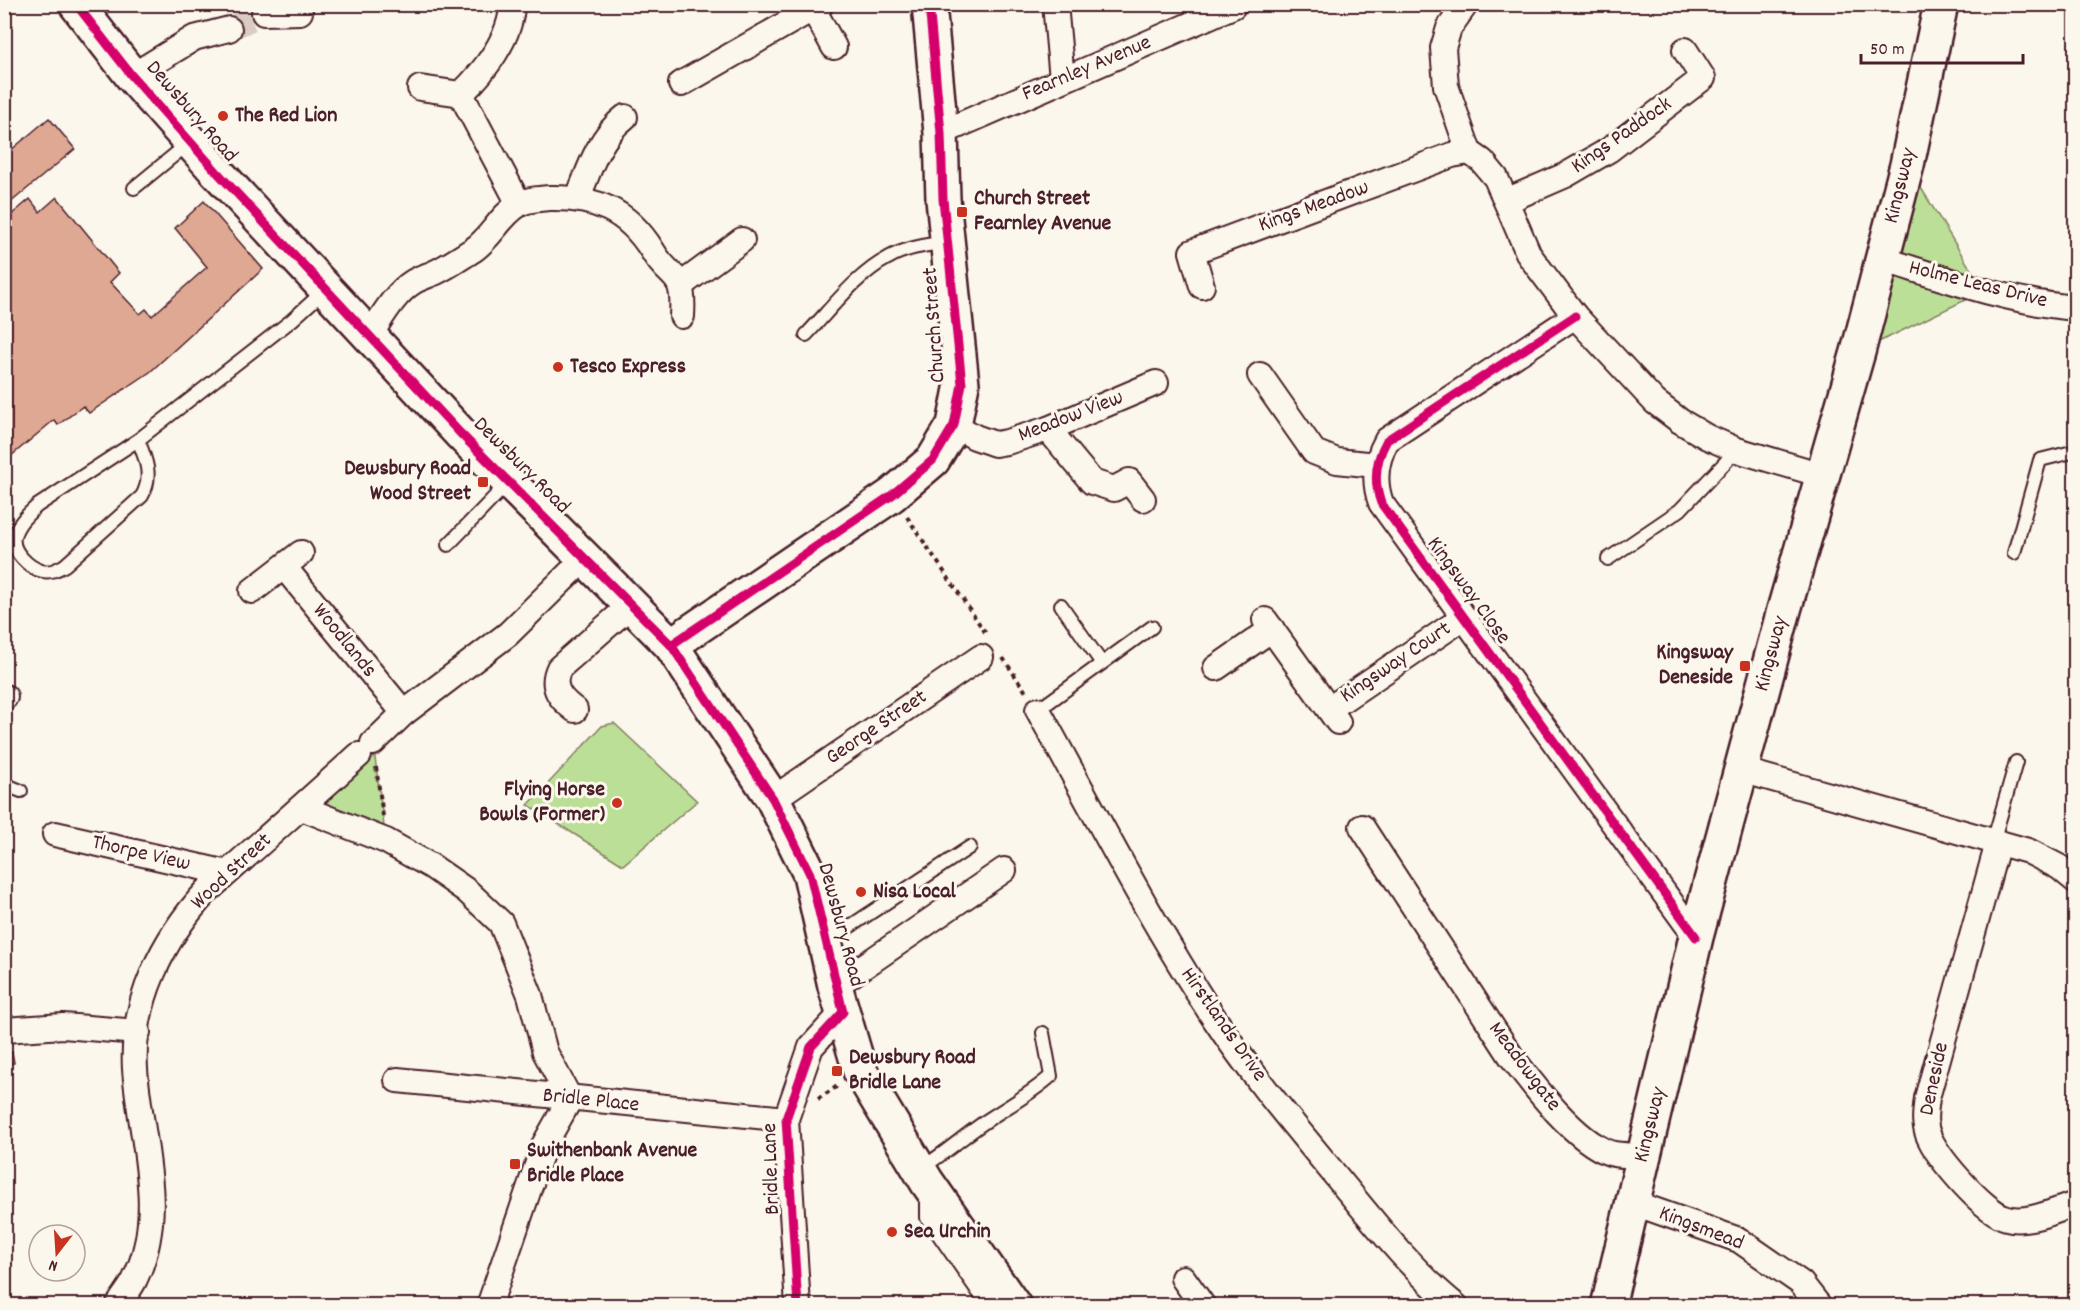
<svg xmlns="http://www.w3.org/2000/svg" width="2080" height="1310" viewBox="0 0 2080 1310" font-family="Dekko,sans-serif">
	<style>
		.green { fill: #bcdf98; stroke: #837f62; stroke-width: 1.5 }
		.building { fill: #dea893; stroke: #4a1f2b; stroke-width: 1.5 }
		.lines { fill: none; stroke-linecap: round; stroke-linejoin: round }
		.street-tunnel { stroke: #d8ccc5; stroke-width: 24; stroke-dasharray: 24 12; stroke-linecap: butt }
		.lane-casing { stroke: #4a1f2b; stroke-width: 16 }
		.street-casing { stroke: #4a1f2b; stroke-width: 28 }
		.secondary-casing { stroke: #4a1f2b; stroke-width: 38 }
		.path { stroke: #4a1f2b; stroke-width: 4; stroke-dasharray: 4.5 4.5; stroke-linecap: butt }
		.lane { stroke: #fbf7ec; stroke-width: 12 }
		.street { stroke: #fbf7ec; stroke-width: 24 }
		.secondary { stroke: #fbf7ec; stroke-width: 33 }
		.cycleway-casing { stroke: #fbf7ec; stroke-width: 13 }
		.cycleway { stroke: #d6006c; stroke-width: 9 }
		.poi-dot { fill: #c8321e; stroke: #fbf7ec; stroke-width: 2 }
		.labels { text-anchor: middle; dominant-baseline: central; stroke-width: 6; stroke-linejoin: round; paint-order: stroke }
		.street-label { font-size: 22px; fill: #4a1f2b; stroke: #fbf7ec }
		.poi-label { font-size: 22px; font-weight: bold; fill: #4a1f2b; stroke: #fbf7ec; text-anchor: start }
	</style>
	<rect width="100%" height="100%" fill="#fbf7ec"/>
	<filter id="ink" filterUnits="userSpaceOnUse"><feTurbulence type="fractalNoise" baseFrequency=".0167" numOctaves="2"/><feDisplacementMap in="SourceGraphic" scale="12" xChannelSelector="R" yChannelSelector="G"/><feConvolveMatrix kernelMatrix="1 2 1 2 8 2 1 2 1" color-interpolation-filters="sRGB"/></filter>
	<g filter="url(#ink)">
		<g class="green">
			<polygon points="1907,165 1984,291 1858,352"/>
			<polygon points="614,723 697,801 623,865 528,805 602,726"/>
			<polygon points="373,743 386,841 302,808"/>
		</g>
		<g class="building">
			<polygon points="49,118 75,149 4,208 4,156"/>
			<polygon points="57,197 119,273 110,282 140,314 146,309 152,316 207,267 175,228 204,201 263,269 150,372 89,413 83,406 58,425 54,420 4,462 4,221 30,199 40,212"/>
			<polygon points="12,1052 14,1063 4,1065 4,1053"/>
		</g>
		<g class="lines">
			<polyline class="street-tunnel" points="229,29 264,13"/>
			<defs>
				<g id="lane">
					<polyline points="134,188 189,143"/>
					<path d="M806,335C831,309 856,275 888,258C905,248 927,245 946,242"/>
					<path d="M138,440C146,459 153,477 142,496L65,565C58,569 51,573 42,571C29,568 11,551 14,537C17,524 27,515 37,506L138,440L292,320L325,290"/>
					<polyline points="448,545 507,484"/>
					<polyline points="2014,553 2040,460 2076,451"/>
					<polyline points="1608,559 1680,510 1737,450"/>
					<polyline points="1061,605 1101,662"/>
					<polyline points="1038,710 1152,627"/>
					<polyline points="4,784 21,791"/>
					<polyline points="1993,842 2016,762"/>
					<polyline points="828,941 970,847"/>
					<path d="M920,1169C944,1154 965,1135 989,1119C1010,1105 1032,1093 1051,1076L1043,1033"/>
					<polyline points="927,1197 927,1218 988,1306"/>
				</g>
				<g id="street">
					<polyline points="1055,4 1062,79"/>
					<polyline points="1466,4 1449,28 1443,48 1446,86 1469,152 1482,161 1496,178 1529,255 1575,316 1655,402 1680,421 1707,437 1737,450 1822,475"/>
					<polyline points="813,9 834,47"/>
					<polyline points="264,13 300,12"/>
					<polyline points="132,76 194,38 229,29"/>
					<polyline points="681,84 821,4"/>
					<polyline points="420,88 461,94 519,204"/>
					<path d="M461,94C483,73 512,37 512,4"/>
					<polyline points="941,133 1233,6"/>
					<path d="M578,198C589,169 600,136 625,117"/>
					<polyline points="1506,201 1566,175 1609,150 1703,78 1685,50"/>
					<path d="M1882,259C1946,279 2008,302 2076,308"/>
					<polyline points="681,285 742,240"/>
					<polyline points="1202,286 1192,252 1452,155 1469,152"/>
					<path d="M1575,316L1387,440C1375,461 1373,481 1381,503L1696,937"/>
					<path d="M370,335C382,317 395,293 413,282C419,278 427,276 434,273C447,267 460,258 473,250C491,238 500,216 518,205C526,199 539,199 549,198C595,197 627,210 652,250C671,283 685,269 682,316"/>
					<polyline points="1260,375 1314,452 1337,461 1376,465"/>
					<polyline points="954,425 975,437 995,444 1007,442 1048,429 1156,383"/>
					<polyline points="1048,429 1092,482 1114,489 1129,481 1143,499"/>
					<polyline points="285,568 404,713"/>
					<polyline points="252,591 301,553"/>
					<polyline points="1265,620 1338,722"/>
					<polyline points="1216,668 1272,629"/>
					<polyline points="4,697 5,697"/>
					<polyline points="1329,709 1463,618"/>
					<path d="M575,710C560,699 550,687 559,668L631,605"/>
					<path d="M1038,710C1095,813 1149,919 1214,1018C1250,1073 1294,1125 1336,1176C1374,1222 1409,1268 1456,1306"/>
					<polyline points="373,743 404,713 508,634 585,558"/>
					<polyline points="1741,770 2028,851 2059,867 2076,881"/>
					<polyline points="773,799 981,657"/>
					<polyline points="302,808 386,841 431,866 467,891 501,923 530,995 545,1052 570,1099 544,1145 489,1306"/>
					<path d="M1362,827L1511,1056C1533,1085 1575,1141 1610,1153C1620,1156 1633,1155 1643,1156"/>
					<polyline points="55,834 227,873"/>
					<path d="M1998,843L1927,1098C1925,1113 1923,1126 1930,1139C1940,1160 1985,1213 2007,1218C2028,1224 2056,1210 2076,1204"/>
					<polyline points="835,986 1004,870"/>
					<polyline points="4,1030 63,1026 138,1032"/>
					<polyline points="397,1080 786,1119"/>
					<polyline points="1634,1203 1739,1240 1801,1283 1819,1306"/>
					<polyline points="1183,1278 1203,1306"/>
					<path d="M118,1306C123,1297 131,1288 135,1279C168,1211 140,1139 135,1069C131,1002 163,939 206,892L359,755"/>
					<polyline points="798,1306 786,1119 811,1047 843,1012"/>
				</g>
				<g id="secondary">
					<polyline points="76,4 132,76 216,171 460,433 671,645 773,799 810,874 835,986 860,1071 927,1182 1014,1306"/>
					<polyline points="671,645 892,495 933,460 954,425 962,384 943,199 941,133 929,4"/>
					<polyline points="1608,1306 1696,937 1784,610 1858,352 1907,165 1941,4"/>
				</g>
			</defs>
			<use href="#lane" class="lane-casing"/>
			<use href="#street" class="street-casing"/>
			<use href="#secondary" class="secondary-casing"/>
			<g class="path">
				<polyline points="907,517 987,635"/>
				<polyline points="1003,658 1026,692"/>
				<polyline points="376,767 383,816"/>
				<polyline points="818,1099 839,1085"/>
			</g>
			<use href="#lane" class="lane"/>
			<use href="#street" class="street"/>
			<use href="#secondary" class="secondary"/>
			<defs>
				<g id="cycleway">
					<polyline points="76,4 132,76 216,171 460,433 671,645 773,799 810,874 843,1012 811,1047 786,1119 798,1306"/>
					<path d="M1575,316L1387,440C1375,461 1373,481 1381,503L1696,937"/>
					<polyline points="671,645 892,495 933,460 954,425 962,384 943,199 941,133 929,4"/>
				</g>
			</defs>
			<use href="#cycleway" class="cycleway-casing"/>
			<use href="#cycleway" class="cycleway"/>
		</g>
	</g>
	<g class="poi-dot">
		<circle cx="223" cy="116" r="6"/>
		<rect x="956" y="206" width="12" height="12" rx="3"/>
		<circle cx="558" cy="367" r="6"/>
		<rect x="477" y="476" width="12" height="12" rx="3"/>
		<rect x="1739" y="660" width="12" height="12" rx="3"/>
		<circle cx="617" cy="803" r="6"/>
		<circle cx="861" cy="892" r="6"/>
		<rect x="831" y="1065" width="12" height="12" rx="3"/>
		<rect x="509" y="1158" width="12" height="12" rx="3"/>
		<circle cx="892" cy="1232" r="6"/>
	</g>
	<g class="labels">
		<g class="street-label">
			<text transform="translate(1087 69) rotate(-23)">Fearnley Avenue</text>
			<text transform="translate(191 112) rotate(49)">Dewsbury Road</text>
			<text transform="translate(1622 136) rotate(-35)">Kings Paddock</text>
			<text transform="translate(1901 186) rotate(-76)">Kingsway</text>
			<text transform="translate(1314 207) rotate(-20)">Kings Meadow</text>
			<text transform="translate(1978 285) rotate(14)">Holme Leas Drive</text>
			<text transform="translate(935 325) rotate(-94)">Church Street</text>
			<text transform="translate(1071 417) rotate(-21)">Meadow View</text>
			<text transform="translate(521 466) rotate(45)">Dewsbury Road</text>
			<text transform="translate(1468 591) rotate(54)">Kingsway Close</text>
			<text transform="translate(344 641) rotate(51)">Woodlands</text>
			<text transform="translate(1772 654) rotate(-75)">Kingsway</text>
			<text transform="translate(1396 663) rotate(-34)">Kingsway Court</text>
			<text transform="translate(877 728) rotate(-34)">George Street</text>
			<text transform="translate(141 854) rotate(13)">Thorpe View</text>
			<text transform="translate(232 872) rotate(-43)">Wood Street</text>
			<text transform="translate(840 925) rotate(75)">Dewsbury Road</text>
			<text transform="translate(1223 1025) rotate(55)">Hirstlands Drive</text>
			<text transform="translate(1524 1067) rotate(53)">Meadowgate</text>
			<text transform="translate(1935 1079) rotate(-78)">Deneside</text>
			<text transform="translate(591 1101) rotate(6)">Bridle Place</text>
			<text transform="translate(1651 1125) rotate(-76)">Kingsway</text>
			<text transform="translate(772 1169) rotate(-92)">Bridle Lane</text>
			<text transform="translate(1701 1229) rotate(21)">Kingsmead</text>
		</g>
		<g class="poi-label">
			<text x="235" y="116">The Red Lion</text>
			<text x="974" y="199">Church Street<tspan x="974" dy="25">Fearnley Avenue</tspan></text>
			<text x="570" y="367">Tesco Express</text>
			<text x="471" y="469" text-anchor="end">Dewsbury Road<tspan x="471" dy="25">Wood Street</tspan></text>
			<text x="1733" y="653" text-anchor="end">Kingsway<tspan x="1733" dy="25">Deneside</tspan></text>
			<text x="605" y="790" text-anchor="end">Flying Horse<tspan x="605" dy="25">Bowls (Former)</tspan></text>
			<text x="873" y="892">Nisa Local</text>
			<text x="849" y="1058">Dewsbury Road<tspan x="849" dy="25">Bridle Lane</tspan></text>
			<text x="527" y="1151">Swithenbank Avenue<tspan x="527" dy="25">Bridle Place</tspan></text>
			<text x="904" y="1232">Sea Urchin</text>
		</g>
	</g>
	<rect width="2080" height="1310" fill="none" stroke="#fbf7ec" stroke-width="24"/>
	<rect x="12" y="12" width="2056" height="1286" fill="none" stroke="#4a1f2b" stroke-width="2" filter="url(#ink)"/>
	<g transform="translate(57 1253) rotate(197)"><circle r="28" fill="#fbf7ec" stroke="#b4a19f" stroke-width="1.5"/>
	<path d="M0-4.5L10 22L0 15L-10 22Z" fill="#c8321e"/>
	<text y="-9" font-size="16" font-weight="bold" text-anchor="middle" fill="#4a1f2b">N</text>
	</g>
	<path d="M1861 54v9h162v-9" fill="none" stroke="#4a1f2b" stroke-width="3"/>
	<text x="1870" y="54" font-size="18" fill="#4a1f2b" stroke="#fbf7ec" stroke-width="4.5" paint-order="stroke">50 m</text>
</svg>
